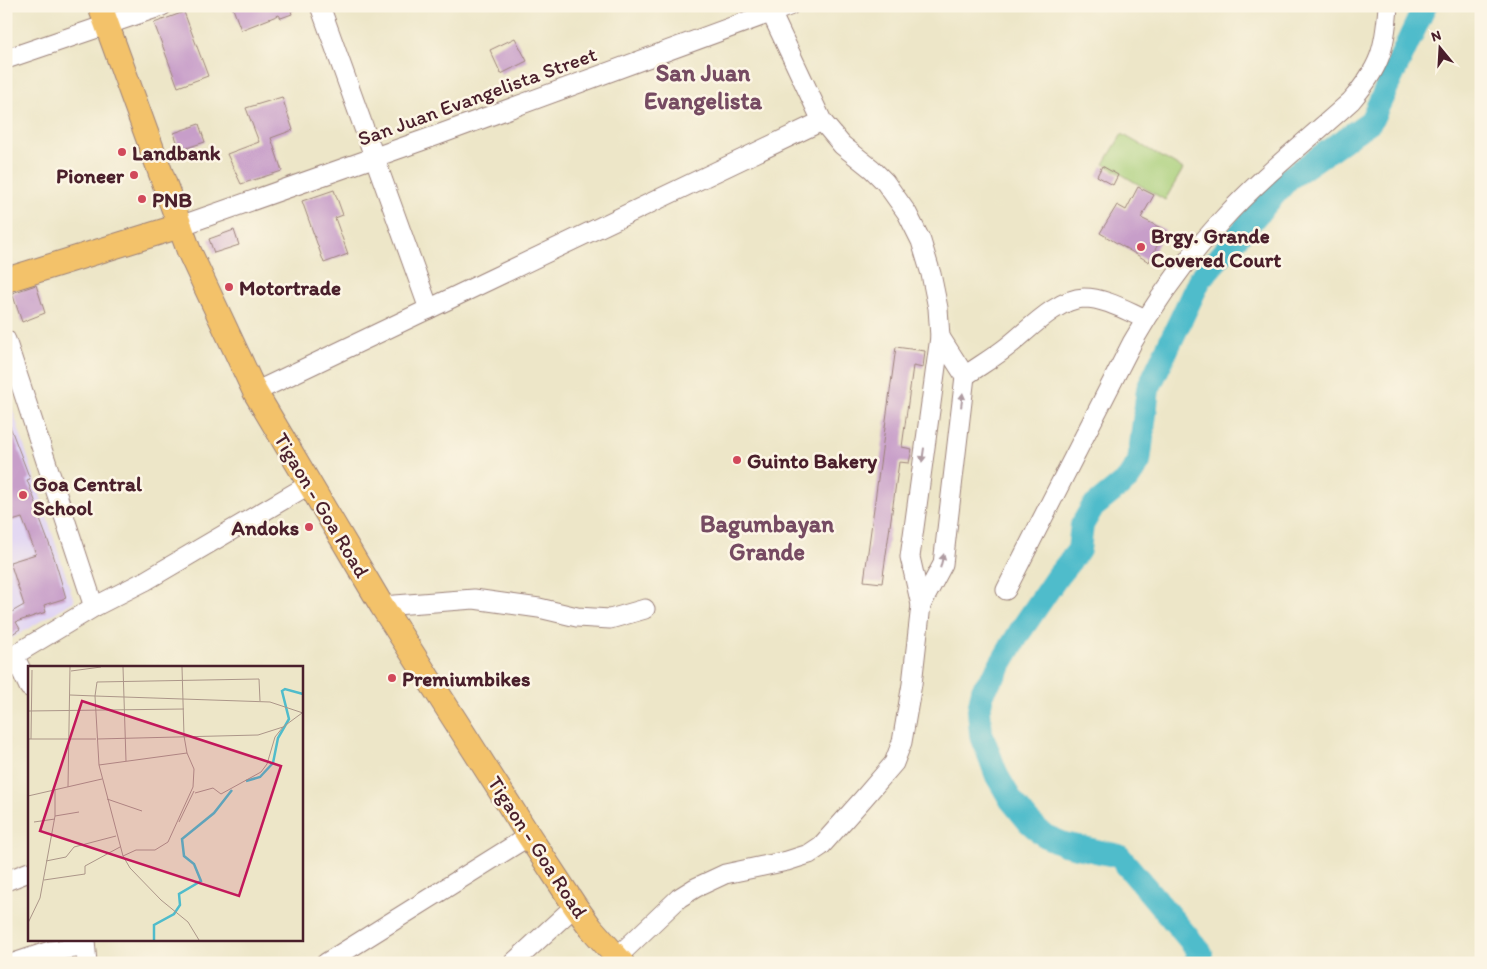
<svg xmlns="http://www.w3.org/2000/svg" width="1487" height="969" viewBox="0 0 1487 969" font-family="Itim,sans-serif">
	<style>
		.built { fill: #e0d4f4 }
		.green { fill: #a7ce78; stroke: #787652 }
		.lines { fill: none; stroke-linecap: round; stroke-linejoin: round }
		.river { stroke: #50bccb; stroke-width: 24 }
		.building { fill: #c79ec9 }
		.minor-casing { stroke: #9c827a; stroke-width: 21 }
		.major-casing { stroke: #9c827a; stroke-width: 26 }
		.minor { stroke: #fff; stroke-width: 19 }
		.major { stroke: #f3c26a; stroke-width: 24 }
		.oneway { fill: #ae9aa0 }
		.poi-dot { fill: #d1495b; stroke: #fcf5e5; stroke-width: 2 }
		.labels { text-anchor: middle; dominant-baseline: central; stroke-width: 5; stroke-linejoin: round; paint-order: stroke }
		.street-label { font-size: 21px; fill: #4a1f2b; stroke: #fcf5e5 }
		.poi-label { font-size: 21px; font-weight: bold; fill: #4a1f2b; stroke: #fcf5e5; text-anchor: start }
		.quarter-label { font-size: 24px; font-weight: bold; fill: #764b62; stroke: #fcf5e5 }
		.inset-river { fill: none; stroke: #50bccb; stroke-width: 2.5 }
		.inset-road { fill: none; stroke: #ac9689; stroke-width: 1 }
		.view { fill: #c2185b; fill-opacity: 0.15; stroke: #c2185b; stroke-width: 2.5 }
		.inset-edge { fill: none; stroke: #4a1f2b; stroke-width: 2.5 }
	</style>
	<rect width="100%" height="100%" fill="#fcf5e5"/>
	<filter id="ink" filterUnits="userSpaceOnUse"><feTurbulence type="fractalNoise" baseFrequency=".02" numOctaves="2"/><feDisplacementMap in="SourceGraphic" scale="10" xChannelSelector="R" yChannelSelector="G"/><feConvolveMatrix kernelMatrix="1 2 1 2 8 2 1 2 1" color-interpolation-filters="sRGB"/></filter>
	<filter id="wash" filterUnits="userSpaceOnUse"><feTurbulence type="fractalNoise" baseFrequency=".0096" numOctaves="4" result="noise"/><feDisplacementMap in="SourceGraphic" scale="20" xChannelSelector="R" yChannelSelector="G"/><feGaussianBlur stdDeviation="1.12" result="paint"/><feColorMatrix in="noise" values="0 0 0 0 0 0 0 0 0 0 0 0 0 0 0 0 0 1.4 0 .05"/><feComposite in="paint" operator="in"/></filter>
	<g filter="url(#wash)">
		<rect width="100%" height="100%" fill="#ede6c8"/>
		<polygon class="built" points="6,389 74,601 6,642"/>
		<polygon class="green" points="1122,134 1183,169 1165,200 1104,164"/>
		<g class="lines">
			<polyline class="river" points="1195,963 1201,953 1119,856 1064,844 1045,836 1029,822 1011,800 997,776 981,733 979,710 983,690 995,674 1021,630 1057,577 1079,550 1082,525 1092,508 1128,479 1139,462 1148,389 1200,279 1288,179 1371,121 1425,6"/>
		</g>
		<g id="blocks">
			<g class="building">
				<polygon points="232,6 299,6 300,7 291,11 292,14 281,18 279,15 241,30"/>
				<polygon points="184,12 208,76 178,87 154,23"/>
				<polygon points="515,38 527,61 501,74 490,50"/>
				<polygon points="282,97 293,130 271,138 282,171 241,184 227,154 259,142 246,108"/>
				<polygon points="199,124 205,142 180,150 174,133"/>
				<polygon points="1102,166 1118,175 1113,185 1097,176"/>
				<polygon points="1138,187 1154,195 1141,218 1165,230 1149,262 1100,233 1117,205 1126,210"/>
				<polygon points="334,190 343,215 335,218 348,254 324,263 302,201"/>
				<polygon points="234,230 239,245 214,253 209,239"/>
				<polygon points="36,285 45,313 22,322 12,293"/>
				<polygon points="896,347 925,351 923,368 913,366 902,447 912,449 909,463 899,462 882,583 864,581"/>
				<polygon points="6,416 30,479 27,480 41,516 39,517 53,554 66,598 44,605 46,612 16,622 20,629 6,638 6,606 10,613 24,605 10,562 36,554 22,518 6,523 6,476 10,476 6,463"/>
			</g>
		</g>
	</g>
	<g filter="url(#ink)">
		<use href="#blocks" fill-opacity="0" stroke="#9c827a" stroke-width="1"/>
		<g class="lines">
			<defs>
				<g id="minor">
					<polyline points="320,6 429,309"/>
					<polyline points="6,59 162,6"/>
					<polyline points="180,226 435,136 789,6"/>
					<polyline points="6,340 94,607"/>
					<path d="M965,376C979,366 993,358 1007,347C1028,331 1056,299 1084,298C1105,298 1127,311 1146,319"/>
					<polyline points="255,392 822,121"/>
					<path d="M1006,590L1132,343C1157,299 1188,257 1222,220C1261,177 1308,140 1351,101C1380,67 1385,50 1388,6"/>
					<polyline points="921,605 943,564 965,376 940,337"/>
					<polyline points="382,606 474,599 539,608 577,617 610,619 645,609"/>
					<polyline points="14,655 29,687"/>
					<polyline points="6,660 94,607 145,581 310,484"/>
					<polyline points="6,881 29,872"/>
					<polyline points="85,940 87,963"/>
					<polyline points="617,957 679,898 695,888 725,874 787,861 809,854 821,846 863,799 894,763 902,742 912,684 921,605 910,557 940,337 938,308 931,274 921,241 907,213 885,182 872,169 842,145 822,121 768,6"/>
					<polyline points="14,963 50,951 85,947"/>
					<polyline points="326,963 529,836"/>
					<polyline points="513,963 575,906"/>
				</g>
				<g id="major">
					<polyline points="100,6 189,251 255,392 382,606 529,836 575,906 591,928 622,963"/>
					<polyline points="6,280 180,226"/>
				</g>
			</defs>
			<use href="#minor" class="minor-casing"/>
			<use href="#major" class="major-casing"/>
			<use href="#minor" class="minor"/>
			<use href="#major" class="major"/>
		</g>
		<defs><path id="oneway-solid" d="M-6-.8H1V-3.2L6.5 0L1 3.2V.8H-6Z" transform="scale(1.25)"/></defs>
		<g class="oneway">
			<use href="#oneway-solid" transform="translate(962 400) rotate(-83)"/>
			<use href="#oneway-solid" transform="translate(923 455) rotate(98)"/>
			<use href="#oneway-solid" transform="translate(942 561) rotate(-76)"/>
		</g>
	</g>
	<g class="poi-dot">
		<circle cx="122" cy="152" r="5"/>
		<circle cx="134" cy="175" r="5"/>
		<circle cx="142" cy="199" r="5"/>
		<circle cx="1141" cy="247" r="5"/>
		<circle cx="229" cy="287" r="5"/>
		<circle cx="737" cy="460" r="5"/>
		<circle cx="23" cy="495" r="5"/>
		<circle cx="309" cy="527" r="5"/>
		<circle cx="392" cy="678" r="5"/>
	</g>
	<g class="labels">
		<g class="street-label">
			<text transform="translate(477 96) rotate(-20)">San Juan Evangelista Street</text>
			<text transform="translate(322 505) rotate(59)">Tigaon - Goa Road</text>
			<text transform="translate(538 847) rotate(57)">Tigaon - Goa Road</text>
		</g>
		<g class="poi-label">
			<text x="132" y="152">Landbank</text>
			<text x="124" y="175" text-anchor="end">Pioneer</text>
			<text x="152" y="199">PNB</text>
			<text x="1151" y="235">Brgy. Grande<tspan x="1151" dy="24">Covered Court</tspan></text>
			<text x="239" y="287">Motortrade</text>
			<text x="747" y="460">Guinto Bakery</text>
			<text x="33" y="483">Goa Central<tspan x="33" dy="24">School</tspan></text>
			<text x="299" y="527" text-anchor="end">Andoks</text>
			<text x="402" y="678">Premiumbikes</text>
		</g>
		<g class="quarter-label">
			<text x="703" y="72">San Juan<tspan x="703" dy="28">Evangelista</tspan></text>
			<text x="767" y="523">Bagumbayan<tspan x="767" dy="28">Grande</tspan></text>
		</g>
	</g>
	<g transform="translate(28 666)">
		<rect width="275" height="275" fill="#ede6c8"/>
		<path class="inset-river" d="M218,115L232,111L245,97L250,72L261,53L254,25L257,23L275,28M126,274V259L146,248L152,239L151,228L173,215L166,198L156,190L154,173L186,147L204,124"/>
		<path class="inset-road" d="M95,1L98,95M43,5L73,1M42,29L67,30L69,16L231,13L232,35M0,45L156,43M0,73H68M3,73L4,4M69,73L230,69L255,61M71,99L159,87M40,121L42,1M167,127L185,122L193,128L233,106L239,98L247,71L255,61L274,47M0,130L74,113M79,133L114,145M27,150L51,146M6,156L27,153M151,156L166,125M95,190L108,184H127L140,176L165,121L166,103L159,87L156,70L154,1M18,195L38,191L46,181L88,170M16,214L57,208V200L92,181M0,257L12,232L27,150V123M171,274L160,256L133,234L102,202L95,190L71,99L67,30L242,36L275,47"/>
		<path class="view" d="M54,35L253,100L211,230L12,165Z"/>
		<rect width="275" height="275" class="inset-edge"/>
	</g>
	<rect width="1487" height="969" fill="none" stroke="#fcf5e5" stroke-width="25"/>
	<g transform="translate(1440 48) rotate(342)" stroke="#fcf5e5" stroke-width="4" paint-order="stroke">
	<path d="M0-4L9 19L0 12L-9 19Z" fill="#4a1f2b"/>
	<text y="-8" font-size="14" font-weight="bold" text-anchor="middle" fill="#4a1f2b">N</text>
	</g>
</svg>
